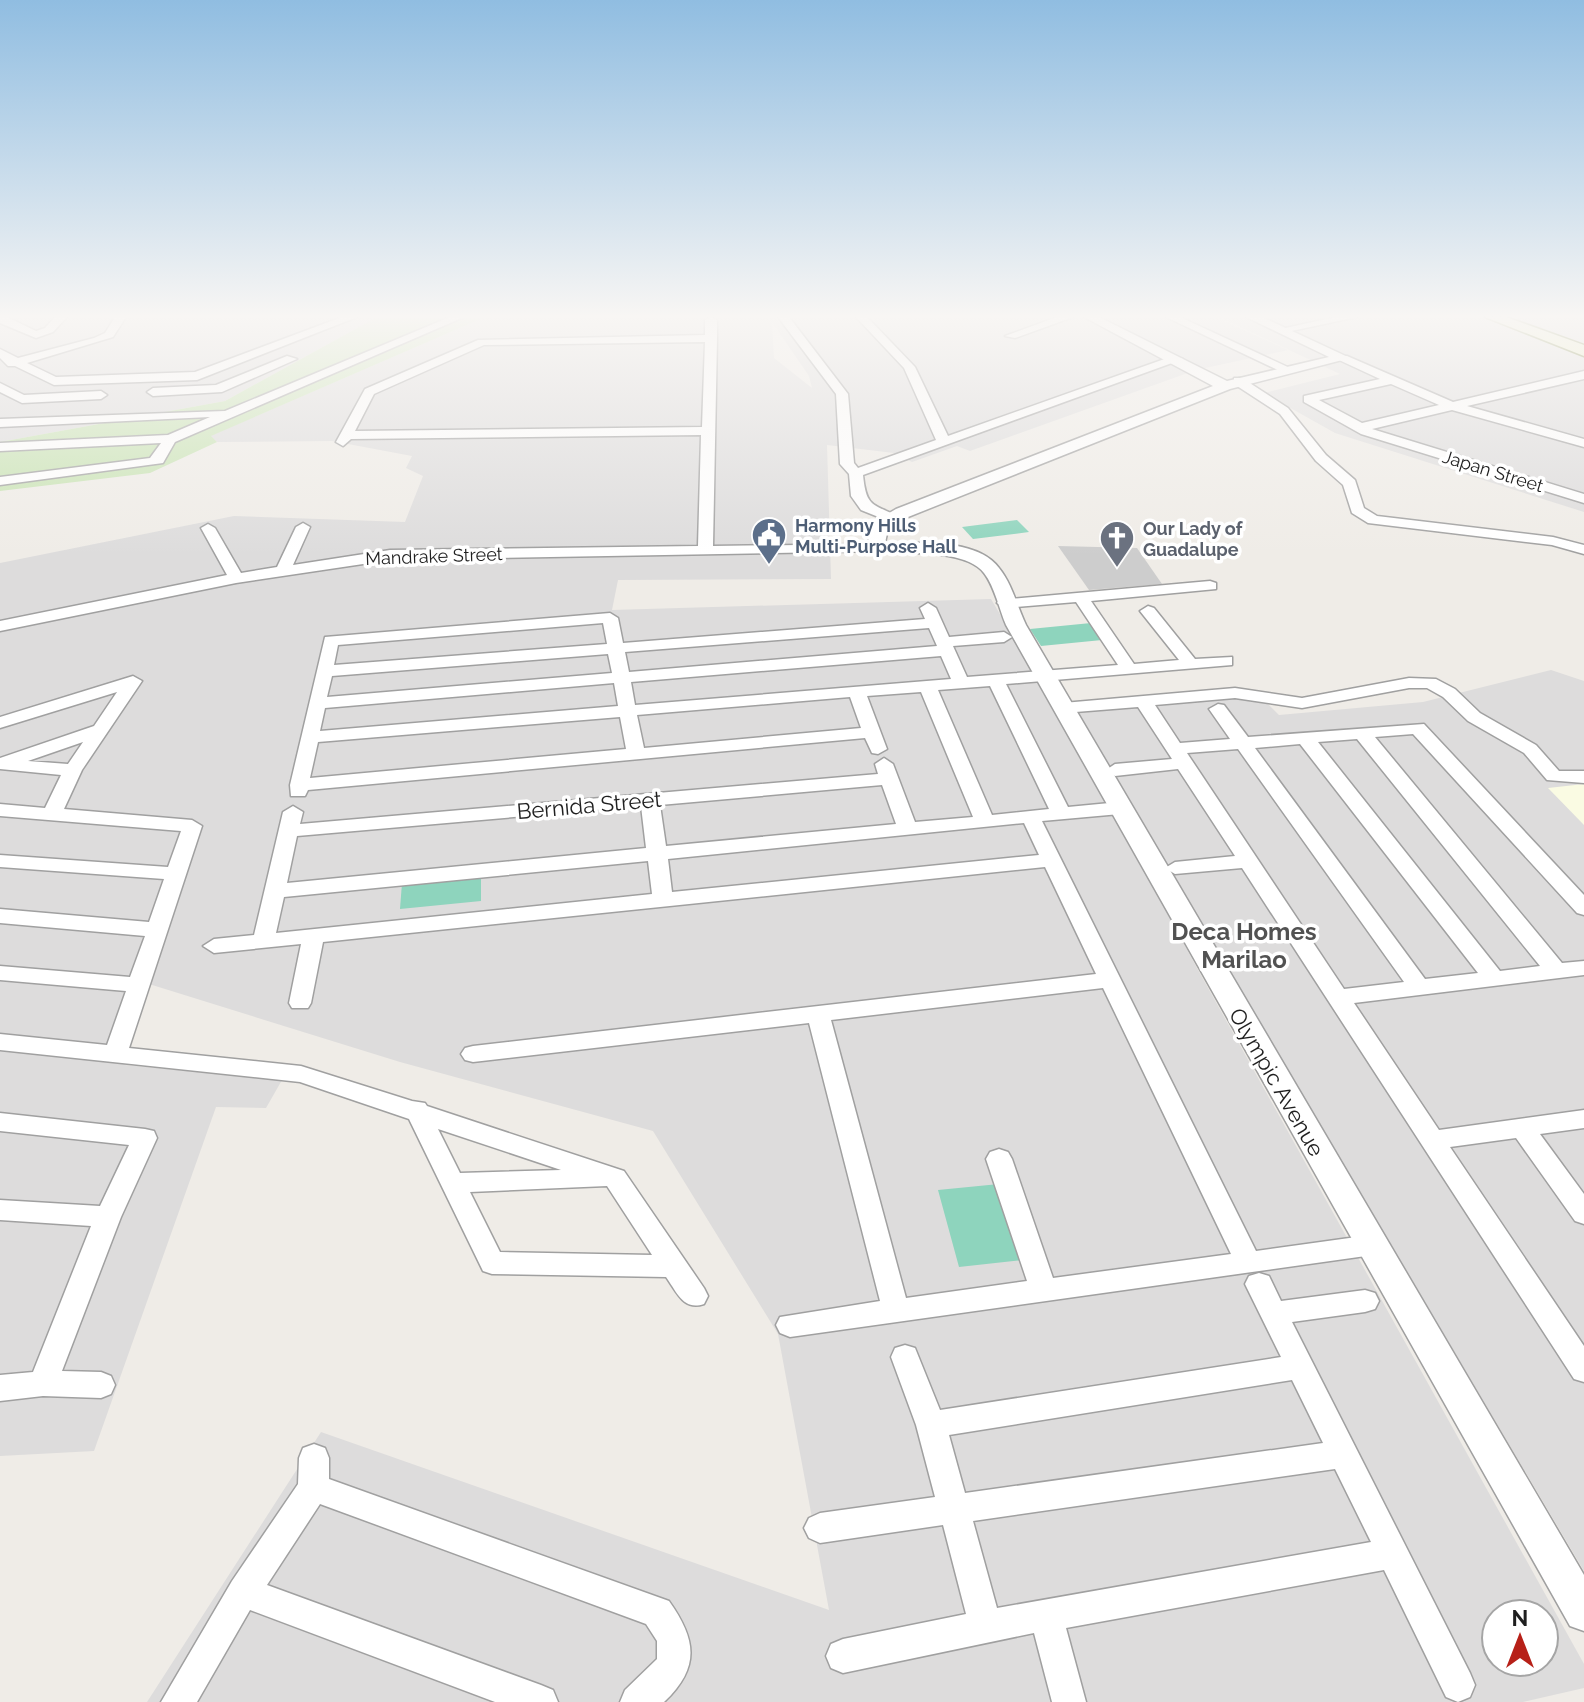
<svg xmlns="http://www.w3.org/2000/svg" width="1584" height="1702" viewBox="0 0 1584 1702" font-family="Raleway,sans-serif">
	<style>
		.residential { fill: #dddcdc; fill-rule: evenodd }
		.education { fill: #fafbe3 }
		.religious { fill: #cdcdcd }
		.grass { fill: #c8e3b3 }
		.pitch { fill: #8ed4bd }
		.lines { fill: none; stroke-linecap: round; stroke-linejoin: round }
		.minor-casing { stroke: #a0a0a0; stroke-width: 3 }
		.tertiary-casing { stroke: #a0a0a0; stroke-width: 3 }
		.secondary-casing { stroke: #5c6a12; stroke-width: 3 }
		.minor { fill: #fff; fill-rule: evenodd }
		.tertiary { fill: #fff; fill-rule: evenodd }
		.secondary { fill: #edf2c1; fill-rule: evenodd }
		.labels { text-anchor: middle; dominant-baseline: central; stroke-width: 7; stroke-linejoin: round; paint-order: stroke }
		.far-street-label { font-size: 18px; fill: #1f1f1f; stroke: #fff }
		.far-service-label { font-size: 18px; font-weight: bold; fill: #4e5e75; stroke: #fff; text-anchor: start }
		.far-worship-label { font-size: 18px; font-weight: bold; fill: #5b616d; stroke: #fff; text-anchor: start }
		.street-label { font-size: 22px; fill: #1f1f1f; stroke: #fff }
		.neighbourhood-label { font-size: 24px; font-weight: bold; fill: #525252; stroke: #fff }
	</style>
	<rect width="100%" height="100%" fill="#efece7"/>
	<g class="residential">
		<polygon points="0,317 377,317 225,401 0,442"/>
		<path d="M485,317H1215L1288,350L1196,370L970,451L957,446L912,462L894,453L827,445L831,579L618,580L612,610L991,599L1070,733L1197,968L1584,1664V1688L1523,1702H147L321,1432L829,1610L778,1334L653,1131L400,1062L149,984L125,1065L282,1080L266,1108L216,1107L94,1451L0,1456V563L234,516L405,522L423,476L406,468L412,456L332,441L217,442L210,436ZM772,322L809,376L812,388L774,358ZM1496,1614H1544V1662H1496Z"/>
		<polygon points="1219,317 1584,317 1584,512 1335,433 1264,393 1340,374"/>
		<polygon points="1551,670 1584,681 1584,1571 1075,710 1231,695 1261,697 1279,715 1423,702"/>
	</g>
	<polygon class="education" points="1584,784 1584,825 1548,788"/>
	<polygon class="religious" points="1058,546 1137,548 1162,584 1089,590"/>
	<polygon class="grass" points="377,317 485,317 211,436 217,442 150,473 0,491 0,442 225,401"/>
	<g class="pitch">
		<polygon points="1017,520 1029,532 973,539 962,527"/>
		<polygon points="1091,623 1102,640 1041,646 1030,629"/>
		<polygon points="481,876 481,901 400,909 402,883"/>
		<polygon points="999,1184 1023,1260 959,1267 938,1190"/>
	</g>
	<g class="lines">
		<defs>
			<g id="minor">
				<polygon points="0,317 7,317 36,331 45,328 55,317 67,317 53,332 36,338 0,323"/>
				<polygon points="115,317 126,317 113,337 27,363 56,377 195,372 342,317 357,317 197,380 54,385 15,366 8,366 0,358 0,349 18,358 94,338 105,333"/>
				<polygon points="450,317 464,317 175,442 163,463 0,485 0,477 150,458 161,443 0,451 0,443 168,435 210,417 0,427 0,419 225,411"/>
				<path d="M711,317L717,320V338L713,546L875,544L880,545V551L390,560L236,583L0,631V621L227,575L201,528L208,524L215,528L241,573L277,567L296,527L303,523L310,527L293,565L390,550L698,546L701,435L351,439L343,446L336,442L365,389L478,340L705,335V320ZM705,342L702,427L355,431L374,394L484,345Z"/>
				<path d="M778,317H789L848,394L854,463L858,468L936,440L904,368L856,317H867L915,367L948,436L1173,356L1183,359L863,475C866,504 870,504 896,515L898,518L891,522L861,510L851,496L849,474L840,464L836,394Z"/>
				<polygon points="1057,317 1073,317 1015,338 1005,336"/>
				<polygon points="1166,317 1180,317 1292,369 1282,372"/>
				<polygon points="1336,317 1357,317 1282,333 1276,330"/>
				<polygon points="287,356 297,359 222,392 153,396 147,392 153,388 216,385"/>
				<path d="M1339,356H1347L1453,402L1584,371V379L1467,406L1584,439V447L1452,410L1372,429L1584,494V503L1361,434L1304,402V396L1380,379L1339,360ZM1391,384L1439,405L1362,423L1319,400Z"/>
				<polygon points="1234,378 1242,378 1288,408 1326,455 1355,480 1364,508 1377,516 1553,537 1584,545 1584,554 1552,545 1368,523 1352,513 1343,485 1316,461 1280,414 1234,384"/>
				<polygon points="0,383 24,395 101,391 107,395 101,399 22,403 0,392"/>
				<path d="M1210,581L1216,583V589L1091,601L1134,664L1179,660L1140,611L1148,606L1154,608L1195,659L1232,657V665L1006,684L1068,807L1120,802L1130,808L1120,814L1042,821L1256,1251L1371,1235L1380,1238L1384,1246L1380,1254L790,1337L780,1333L776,1325L780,1317L880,1301L809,1023L473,1062L465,1060L461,1054L465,1048L473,1046L1096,974L1045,867L323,942L311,1003L308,1008H292L289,1003L301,944L214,953L203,946L214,939L254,935L283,812L293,806L303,812L300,824L878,774L875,764L884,758L893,764L915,822L973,817L921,692L867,696L887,749L878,754L872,753L865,738L308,790L305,796H291L290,785L325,637L610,613L618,618L623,643L925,619L920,608L928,603L936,608L949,637L1004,632L1012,637L1004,642L953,646L967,677L1118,665L1076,602L1005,608L997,603L999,600ZM603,623L607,644L334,665L338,645ZM929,628L937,646L629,672L625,652ZM608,654L612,673L327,697L332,676ZM941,656L951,679L635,705L631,682ZM614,683L618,706L320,731L325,708ZM990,686L1049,809L992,815L938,690ZM850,697L861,728L644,748L637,715ZM620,717L626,749L310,778L318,742ZM882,785L896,824L666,846L660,805ZM641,806L646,848L287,883L297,836ZM1024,823L1039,855L672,892L668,859ZM648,861L652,894L276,933L284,897ZM1103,988L1231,1254L1053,1278L1012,1159L1008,1152L999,1149L990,1152L986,1159L1027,1281L906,1298L831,1020Z"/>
				<path d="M133,676L142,681L82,770L64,809L192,820L202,826L129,1048L301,1066L412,1101L425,1103L427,1106L624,1171L704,1288L708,1296L704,1304C683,1311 677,1292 666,1277L492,1274L483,1271L409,1119L300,1082L0,1050V1034L107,1045L126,991L0,980V966L130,977L145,936L0,923V909L149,922L164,879L0,867V855L168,867L181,831L0,816V804L45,808L61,775L0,769V758L94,726L117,692L0,728V717ZM83,742L68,764L28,761ZM438,1129L561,1170L460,1173ZM607,1186L652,1255L500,1252L470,1192Z"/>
				<path d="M1409,678L1436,679L1455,689L1480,713L1536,745L1559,771H1584V783L1547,780L1524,753L1468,721L1443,697L1427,688H1409L1302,708L1235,698L1155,705L1180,743L1230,739L1209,709L1218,704L1224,705L1248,737L1424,724L1584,895V915L1577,913L1413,734L1375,737L1562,963L1584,961V975L1354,1003L1439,1130L1584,1110V1128L1540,1134L1584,1194V1224L1575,1221L1516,1138L1450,1147L1584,1346V1382L1574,1379L1242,868L1175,874L1165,868L1175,862L1235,856L1178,769L1115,776L1106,770L1115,764L1172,759L1138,707L1063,713L1054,708L1063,703L1235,688L1302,698ZM1357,739L1540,966L1500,971L1318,742ZM1300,744L1478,973L1425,979L1255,748ZM1238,749L1404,982L1344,989L1187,753Z"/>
				<polygon points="0,1113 145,1129 154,1131 157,1138 121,1217 62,1371 101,1372 111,1376 115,1385 111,1394 101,1398 43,1396 0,1401 0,1375 33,1372 91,1226 0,1220 0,1200 100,1206 129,1145 0,1131"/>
				<path d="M1259,1273L1269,1276L1281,1301L1365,1290L1375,1293L1379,1301L1375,1309L1365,1312L1292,1322L1470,1673L1475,1685L1470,1697L1458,1702L1446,1697L1384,1570L1066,1628L1086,1702H1052L1034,1633L843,1673L831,1668L826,1656L831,1644L843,1639L966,1614L943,1525L820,1543L809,1538L804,1528L809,1518L820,1513L935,1497L916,1425L891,1357L895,1348L905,1345L915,1348L940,1410L1281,1357L1245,1284L1249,1276ZM1292,1380L1323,1443L965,1493L949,1435ZM1335,1469L1371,1542L997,1608L973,1521Z"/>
				<path d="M314,1444L325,1448L329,1458V1479L669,1601C696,1639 701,1667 664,1702H620L625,1690L657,1659V1641L646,1624L320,1504L267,1585L541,1685L553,1690L558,1702H495L250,1610L197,1702H161L232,1581L298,1484L299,1458L303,1448Z"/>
			</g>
			<path id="tertiary" d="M1084,317H1099L1227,381L1329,357L1246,317H1262L1350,358L1230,389L908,517L888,529L885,543C918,543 977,538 999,568C1012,584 1017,606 1026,625L1584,1575V1631L1570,1626L1006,625C999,609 995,587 984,573C966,549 903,553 875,553L866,548L874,522L896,509L1213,386Z"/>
			<polygon id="secondary" points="1485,317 1506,317 1584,345 1584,356"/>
		</defs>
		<use href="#minor" class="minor-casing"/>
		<use href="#tertiary" class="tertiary-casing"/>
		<use href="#secondary" class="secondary-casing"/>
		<use href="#minor" class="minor"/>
		<use href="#tertiary" class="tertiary"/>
		<use href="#secondary" class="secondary"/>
	</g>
	<linearGradient id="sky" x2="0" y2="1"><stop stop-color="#90bde1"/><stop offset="0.57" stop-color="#f8f6f4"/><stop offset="1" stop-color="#f8f6f4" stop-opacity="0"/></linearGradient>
	<rect width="1584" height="555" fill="url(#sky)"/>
	<defs>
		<symbol id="civic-pin" viewBox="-11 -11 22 30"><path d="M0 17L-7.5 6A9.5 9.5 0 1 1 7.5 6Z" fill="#5c6f8a" stroke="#fff"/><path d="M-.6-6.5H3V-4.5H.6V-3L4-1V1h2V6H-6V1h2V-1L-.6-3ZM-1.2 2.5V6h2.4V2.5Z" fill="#fff"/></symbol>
		<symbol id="church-pin" viewBox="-11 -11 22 30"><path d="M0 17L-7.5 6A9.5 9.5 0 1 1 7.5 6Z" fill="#6b7280" stroke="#fff"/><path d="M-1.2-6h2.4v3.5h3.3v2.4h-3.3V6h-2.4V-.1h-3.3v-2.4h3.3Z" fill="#fff"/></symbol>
	</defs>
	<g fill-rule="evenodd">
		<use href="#civic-pin" x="749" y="515" width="40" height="54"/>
		<use href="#church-pin" x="1097" y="518" width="40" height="54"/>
	</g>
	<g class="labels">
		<g class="far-street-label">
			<text transform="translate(1493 471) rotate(17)">Japan Street</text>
			<text transform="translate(434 556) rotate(-2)">Mandrake Street</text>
		</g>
		<g class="far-service-label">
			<text x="795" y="525">Harmony Hills<tspan x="795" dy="21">Multi-Purpose Hall</tspan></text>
		</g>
		<g class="far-worship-label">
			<text x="1143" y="528">Our Lady of<tspan x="1143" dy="21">Guadalupe</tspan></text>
		</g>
		<g class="street-label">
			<text transform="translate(589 805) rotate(-5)">Bernida Street</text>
			<text transform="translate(1277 1082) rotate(60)">Olympic Avenue</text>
		</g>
		<g class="neighbourhood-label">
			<text x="1244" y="931">Deca Homes<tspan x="1244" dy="28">Marilao</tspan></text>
		</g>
	</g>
	<g transform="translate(1520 1638)"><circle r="38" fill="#ffffff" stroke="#a5a5a5" stroke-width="2"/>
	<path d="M0-6L14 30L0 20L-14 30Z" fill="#b72018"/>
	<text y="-12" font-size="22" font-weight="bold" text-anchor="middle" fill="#1f1f1f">N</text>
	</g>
</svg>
